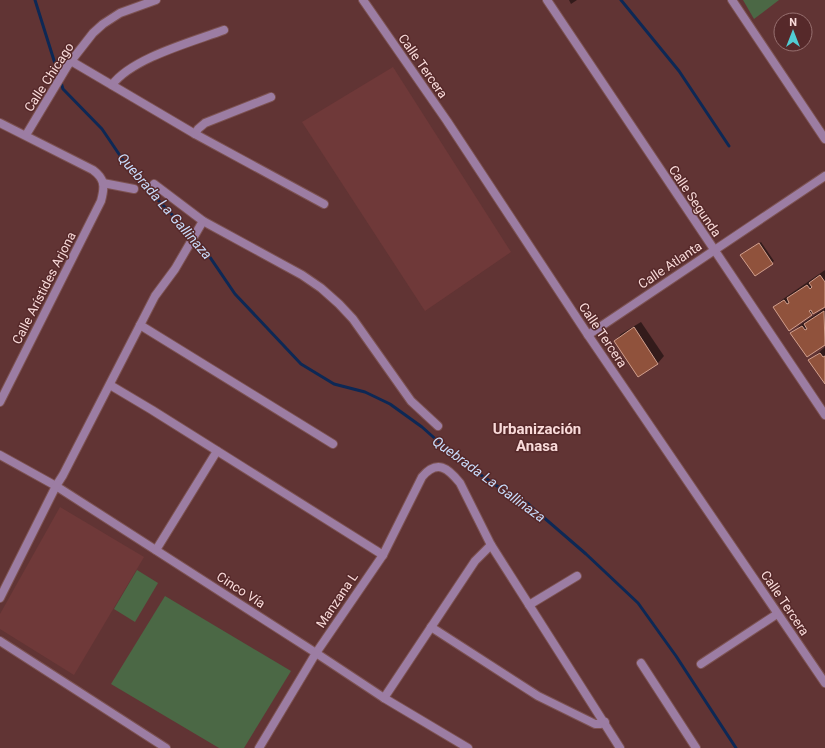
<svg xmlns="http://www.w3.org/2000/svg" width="825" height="748" viewBox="0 0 825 748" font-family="Roboto,sans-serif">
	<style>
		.built { fill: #6f3939 }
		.green { fill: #4b6845 }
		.shadow { fill: #0007 }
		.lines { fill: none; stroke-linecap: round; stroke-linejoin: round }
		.stream { stroke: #0d2855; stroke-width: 3 }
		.building { fill: #90523c; stroke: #d29f8d }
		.street-casing { stroke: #7c5252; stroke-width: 10 }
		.street { stroke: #9c7da3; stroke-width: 8 }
		.labels { text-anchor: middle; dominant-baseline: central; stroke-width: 3; stroke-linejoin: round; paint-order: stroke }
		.street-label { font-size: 13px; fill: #f9dbda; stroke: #56292a }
		.water-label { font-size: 14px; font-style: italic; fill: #c9dcfb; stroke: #56292a }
		.quarter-label { font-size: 15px; font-weight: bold; fill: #f9dbda; stroke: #56292a }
	</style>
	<rect width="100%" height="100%" fill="#613434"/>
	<g class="built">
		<polygon points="393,67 511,252 425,311 302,122"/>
		<polygon points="60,507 144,557 74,675 0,629 0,614"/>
	</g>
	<g class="green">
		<polygon points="743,0 779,0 754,19"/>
		<polygon points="137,570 158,583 135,622 114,609"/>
		<polygon points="165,596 291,671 244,748 219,748 111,684"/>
	</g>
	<g class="shadow">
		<polygon points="569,0 577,0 571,4"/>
		<polygon points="761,242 774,261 755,275 743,254"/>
		<polygon points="825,270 825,305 811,315 774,307 783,299"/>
		<polygon points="825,308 825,343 807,356 792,334 800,325"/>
		<polygon points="641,322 664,356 658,363 638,375 615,341 621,334"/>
		<polygon points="825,347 825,382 810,360"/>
	</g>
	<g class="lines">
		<g class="stream">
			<polyline points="35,0 63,89 102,129 123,160 159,201 203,247 235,294 301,364 334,384 365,392 390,404 422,427 459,460 497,486 527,503 586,554 638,603 676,656 736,748"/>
			<polyline points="621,0 679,71 729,146"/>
		</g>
	</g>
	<g class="building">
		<polygon points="759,243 773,264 755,276 740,255"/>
		<polygon points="820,275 825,282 825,307 813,314 811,310 809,311 812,315 789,331 773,307 784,300 787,304 789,303 787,298 807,285 810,289 812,287 809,283"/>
		<polygon points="824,311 825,345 807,357 790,333 802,326 805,330 807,329 804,324"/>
		<polygon points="634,327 658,364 638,377 614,341"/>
		<polygon points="820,353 823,357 825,356 825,384 808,360"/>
	</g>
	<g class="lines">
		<defs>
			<g id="street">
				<polyline points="363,0 447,121 588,335 825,683"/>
				<polyline points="547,0 825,415"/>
				<polyline points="732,0 825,139"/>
				<polyline points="71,61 195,134 324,204"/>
				<path d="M112,85C132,58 192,42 224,30"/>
				<path d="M0,123L93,170C105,179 105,186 101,201L0,402"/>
				<polyline points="195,134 198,129 205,123 271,97"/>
				<polyline points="26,135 68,65 93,33 103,24 120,13 156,0"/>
				<polyline points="103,183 134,189"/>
				<polyline points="154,184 203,221 302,275 321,288 339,304 353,319 411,401 438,426"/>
				<polyline points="140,325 333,444"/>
				<polyline points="588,335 825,176"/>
				<polyline points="110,385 152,410 383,555"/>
				<polyline points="0,455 56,486 316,653 384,698 468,748"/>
				<polyline points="156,550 217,451"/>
				<polyline points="0,598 56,486 63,475 155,296 175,269 203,221"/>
				<polyline points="529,605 577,576"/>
				<polyline points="431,627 538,696 595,724 601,724 605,722"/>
				<polyline points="0,641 166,748"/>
				<polyline points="641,663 696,748"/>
				<polyline points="701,664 777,614"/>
				<polyline points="384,698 475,561 491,545"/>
				<path d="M259,748L316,653L383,555L422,477C437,459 448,468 460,483L491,545L620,748"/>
			</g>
		</defs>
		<use href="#street" class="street-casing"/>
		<use href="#street" class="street"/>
	</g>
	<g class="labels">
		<g class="street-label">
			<text transform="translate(423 66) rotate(55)">Calle Tercera</text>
			<text transform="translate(49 77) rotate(-57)">Calle Chicago</text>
			<text transform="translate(695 201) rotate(56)">Calle Segunda</text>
			<text transform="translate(670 265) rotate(-34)">Calle Atlanta</text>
			<text transform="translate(44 288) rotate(-63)">Calle Arístides Arjona</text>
			<text transform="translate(603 335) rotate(56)">Calle Tercera</text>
			<text transform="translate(241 590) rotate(33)">Cinco Vía</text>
			<text transform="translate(337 600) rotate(-56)">Manzana L</text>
			<text transform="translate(785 603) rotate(56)">Calle Tercera</text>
		</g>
		<g class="water-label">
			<text transform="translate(165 206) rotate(49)">Quebrada La Gallinaza</text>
			<text transform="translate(489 479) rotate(36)">Quebrada La Gallinaza</text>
		</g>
		<g class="quarter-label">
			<text x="537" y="429">Urbanización<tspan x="537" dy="17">Anasa</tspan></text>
		</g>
	</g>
	<g transform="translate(793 32)"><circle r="19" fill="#56292a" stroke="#977070"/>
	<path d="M0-3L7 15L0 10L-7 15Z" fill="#51ccd3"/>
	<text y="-6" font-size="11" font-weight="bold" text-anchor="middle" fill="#f9dbda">N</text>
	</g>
</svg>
